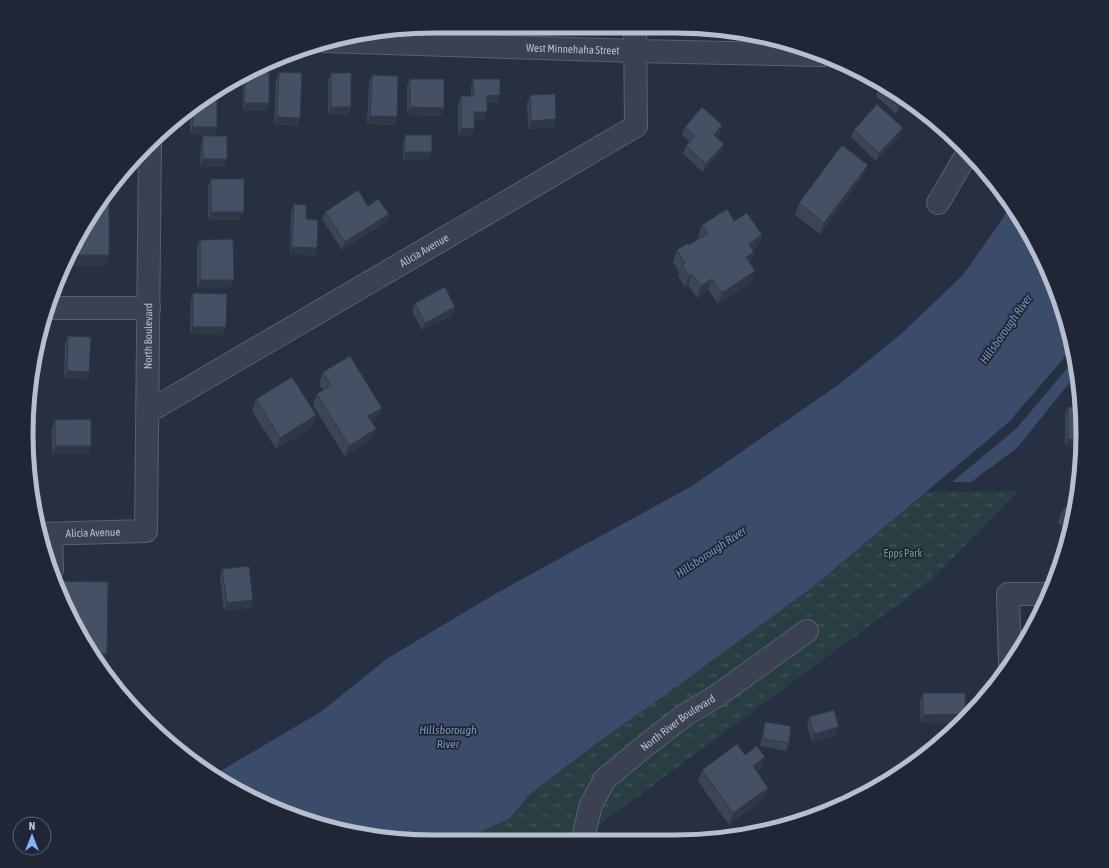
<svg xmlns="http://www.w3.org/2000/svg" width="1109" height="868" viewBox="0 0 1109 868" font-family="'Asap Condensed',sans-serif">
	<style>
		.grass { fill: url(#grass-tufts) }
		.water { fill: #3b4c6b }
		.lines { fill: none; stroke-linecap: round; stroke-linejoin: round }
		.minor-casing { stroke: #58606f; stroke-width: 24 }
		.minor { stroke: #3a4252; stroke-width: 22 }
		.wall { fill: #3b4556 }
		.shaded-wall { fill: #303846 }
		.building { fill: #455064; stroke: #303846 }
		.labels { text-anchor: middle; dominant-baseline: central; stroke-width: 3.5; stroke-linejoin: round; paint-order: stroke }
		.street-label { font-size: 11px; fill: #b7becc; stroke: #1f2737 }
		.park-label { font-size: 11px; fill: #6e9d7c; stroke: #1f2737 }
		.water-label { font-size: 12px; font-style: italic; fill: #7d91b3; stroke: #1f2737 }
		.rim { fill: none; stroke: #b7becc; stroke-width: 5 }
	</style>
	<defs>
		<pattern id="grass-tufts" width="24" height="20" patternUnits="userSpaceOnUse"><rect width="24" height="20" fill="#283e43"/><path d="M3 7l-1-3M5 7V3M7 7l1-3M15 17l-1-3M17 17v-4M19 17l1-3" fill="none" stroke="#45585d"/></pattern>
	</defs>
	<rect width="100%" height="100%" fill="#263042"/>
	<polygon class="grass" points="1019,491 930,581 576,842 438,842 915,492"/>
	<g class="water">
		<polygon points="1010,205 1028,230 1061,303 1072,347 1069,352 1009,422 814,586 669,692 597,743 530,794 509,819 457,842 434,842 355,834 278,811 212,776 322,711 388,658 495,594 692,486 838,385 900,335 963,275 1001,221"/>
		<polygon points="1075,359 1078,372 1017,448 971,482 952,482 1016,429"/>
	</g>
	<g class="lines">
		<defs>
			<g id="minor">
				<path id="s1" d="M325,41L636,51L822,55"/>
				<polyline points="938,203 968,152"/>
				<polyline points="48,308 149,308"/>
				<path id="s2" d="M148,412L636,126L635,27"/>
				<path id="s3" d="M39,534L146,531L150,142"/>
				<polyline points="51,534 52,570"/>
				<polyline points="1010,664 1008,594 1049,594"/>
				<path id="s4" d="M584,841L583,839L588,817L591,805L605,779L645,746L685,715L718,695L807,631"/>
			</g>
		</defs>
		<use href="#minor" class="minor-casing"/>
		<use href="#minor" class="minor"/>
	</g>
	<g class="wall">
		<polygon points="279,72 297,126 274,124 276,80"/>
		<polygon points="249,73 266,111 243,111 243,81 245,75"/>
		<polygon points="331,73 351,107 348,115 328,115 328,81"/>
		<polygon points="372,75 394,125 367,124 369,83"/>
		<polygon points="410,79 444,108 441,116 407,115 407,86"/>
		<polygon points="473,79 497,103 487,103 487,112 484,120 474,120 471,136 458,136 458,104 461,96 471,96 471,87"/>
		<polygon points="883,83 919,107 915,112 905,103 896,114 876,96 879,88"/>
		<polygon points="217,91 214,135 190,134 190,111"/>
		<polygon points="530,95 553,127 528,129 527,103"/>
		<polygon points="685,127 720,133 716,137 724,144 721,152 703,172 683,154 686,146 690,142 682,135"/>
		<polygon points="854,130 900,136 876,161 851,137"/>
		<polygon points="405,135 429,159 403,160 403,143"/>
		<polygon points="203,136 227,159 224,167 200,167 201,144"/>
		<polygon points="863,176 820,234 795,215 799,203"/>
		<polygon points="211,179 241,220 208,220 208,187"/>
		<polygon points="294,204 306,219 317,248 314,256 290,254 291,212"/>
		<polygon points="368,206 389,214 386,222 342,250 322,219 325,212"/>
		<polygon points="734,221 758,247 753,250 754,252 750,263 751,283 718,304 708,290 697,298 688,285 685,287 678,276 679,272 673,262 677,250 689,245 699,238 698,236 702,225"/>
		<polygon points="200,240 234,280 231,287 197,288 197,247"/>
		<polygon points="193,293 223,335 190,334 191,301"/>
		<polygon points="415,303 455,307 453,315 422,330 412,311"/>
		<polygon points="68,336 87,379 64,379 65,344"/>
		<polygon points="323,372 377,419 372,422 372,440 345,457 313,405 317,394 323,390 319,384"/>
		<polygon points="256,399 316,415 312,427 276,449 252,411"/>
		<polygon points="1068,407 1080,407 1082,447 1065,446 1065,414"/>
		<polygon points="55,420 91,446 88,454 52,454 52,428"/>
		<polygon points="1076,495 1070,533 1058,523 1062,511"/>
		<polygon points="222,569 253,600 250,608 224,611 220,577"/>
		<polygon points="923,693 963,720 962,722 921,723 920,701"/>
		<polygon points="809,717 836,735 812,742 807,725"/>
		<polygon points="765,722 789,743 786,751 760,746 763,730"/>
		<polygon points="745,755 765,757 760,769 757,771 768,788 764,799 729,825 698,781 702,770"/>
	</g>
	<g class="shaded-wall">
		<polygon points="500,95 497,103 484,103 487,96"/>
		<polygon points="905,98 907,99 905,103 896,114 899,106"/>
		<polygon points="245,103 269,103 266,111 243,111"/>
		<polygon points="917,106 919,107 915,112"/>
		<polygon points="331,107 351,107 348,115 328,115"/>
		<polygon points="410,107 444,108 441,116 407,115"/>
		<polygon points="474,112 487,112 484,120 471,120"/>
		<polygon points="370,116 397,117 394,125 367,124"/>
		<polygon points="277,117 300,118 297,126 274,124"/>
		<polygon points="556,119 553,127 528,129 531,121"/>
		<polygon points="722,125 720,133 711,143 714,135"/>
		<polygon points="193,127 217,127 214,135 190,134"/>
		<polygon points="461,128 474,129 471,136 458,136"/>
		<polygon points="903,128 900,136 876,161 879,153"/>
		<polygon points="724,144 721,152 703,172 706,164"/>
		<polygon points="405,152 432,152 429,159 403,160"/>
		<polygon points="203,159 227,159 224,167 200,167"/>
		<polygon points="868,165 863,176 820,234 824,223"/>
		<polygon points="211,212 244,212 241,220 208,220"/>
		<polygon points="389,214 386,222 342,250 345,242"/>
		<polygon points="762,235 758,247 745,255 749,244"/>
		<polygon points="292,247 317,248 314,256 290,254"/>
		<polygon points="754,252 750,263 741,269 746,257"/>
		<polygon points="70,255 109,255 105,266 66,266"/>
		<polygon points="755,271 751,283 718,304 722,293"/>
		<polygon points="692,274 688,285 685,287 689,276"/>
		<polygon points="712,279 708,290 697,298 701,286"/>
		<polygon points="200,280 234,280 231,287 197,288"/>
		<polygon points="455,307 453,315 422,330 425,323"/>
		<polygon points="193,327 226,327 223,335 190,334"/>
		<polygon points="67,371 89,372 87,379 64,379"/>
		<polygon points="382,408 377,419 364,427 368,416"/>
		<polygon points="316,415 312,427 276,449 280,438"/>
		<polygon points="376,429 372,440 345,457 349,446"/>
		<polygon points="1068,439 1081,439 1082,447 1065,446"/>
		<polygon points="55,446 91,446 88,454 52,454"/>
		<polygon points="253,600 250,608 224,611 227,603"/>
		<polygon points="92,653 107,654 103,665 100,665"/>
		<polygon points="965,714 963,720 962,722 921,723 923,715"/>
		<polygon points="839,727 836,735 812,742 814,734"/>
		<polygon points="765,757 760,769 749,777 753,766"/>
		<polygon points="768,788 764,799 729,825 733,813"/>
	</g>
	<g class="building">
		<polygon points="269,72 269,103 245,103 245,74 249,73"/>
		<polygon points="279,72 302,73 300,118 277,117"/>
		<rect x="331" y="73" width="20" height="34"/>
		<polygon points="372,75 398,76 397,117 370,116"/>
		<polygon points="410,79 444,79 444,108 410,107"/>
		<polygon points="473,79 500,79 500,95 487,96 487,112 474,112 474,129 461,128 461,96 474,96"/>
		<polygon points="883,83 905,98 899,106 879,88"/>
		<polygon points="217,91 217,127 193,127 193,109"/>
		<polygon points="555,94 556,119 531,121 530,95"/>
		<polygon points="877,104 903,128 879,153 854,130"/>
		<polygon points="702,107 722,125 714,135 724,144 706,164 686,146 695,136 685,127"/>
		<rect x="405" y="135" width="27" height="17"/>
		<rect x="203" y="136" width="24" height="23"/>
		<polygon points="842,145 868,165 824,223 799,203"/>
		<rect x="211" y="179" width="33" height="33"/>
		<polygon points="358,190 368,206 378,199 389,214 345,242 325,212"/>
		<polygon points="103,200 109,200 109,255 70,255 81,230"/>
		<polygon points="294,204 306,205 306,219 318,220 317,248 292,247"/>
		<polygon points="727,209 734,221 747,213 762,235 749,244 754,252 746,257 755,271 722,293 712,279 701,286 692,274 689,276 682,265 685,263 677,250 688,243 689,245 708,233 702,225"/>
		<polygon points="233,239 234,280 200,280 200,240"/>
		<polygon points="445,287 455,307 425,323 415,303"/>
		<polygon points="193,293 227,294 226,327 193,327"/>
		<polygon points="68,336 91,337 89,372 67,371"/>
		<polygon points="350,356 382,408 368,416 376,429 349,446 317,394 331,385 323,372"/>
		<polygon points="292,377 316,415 280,438 256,399"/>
		<polygon points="1068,407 1080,407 1081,439 1068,439"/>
		<polygon points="91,419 91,446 55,446 55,420"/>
		<polygon points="1076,495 1072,520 1062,511"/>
		<polygon points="249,566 253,600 227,603 222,569"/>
		<polygon points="57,581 108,582 107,654 92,653 81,638"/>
		<polygon points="923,693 965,693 965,714 923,715"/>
		<polygon points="834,710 839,727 814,734 809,717"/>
		<polygon points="765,722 791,726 789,743 763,739"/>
		<polygon points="737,744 745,755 757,746 765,757 753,766 768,788 733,813 702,770"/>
	</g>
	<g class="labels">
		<g class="street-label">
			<text stroke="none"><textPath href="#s1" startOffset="248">West Minnehaha Street</textPath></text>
			<text stroke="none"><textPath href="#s2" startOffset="320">Alicia Avenue</textPath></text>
			<text stroke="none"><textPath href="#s3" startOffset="302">North Boulevard</textPath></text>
			<text stroke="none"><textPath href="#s3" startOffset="54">Alicia Avenue</textPath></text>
			<text stroke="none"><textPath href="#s4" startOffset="159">North River Boulevard</textPath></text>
		</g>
		<g class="park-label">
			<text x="903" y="553">Epps Park</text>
		</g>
		<g class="water-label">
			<text transform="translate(1006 329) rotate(-55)">Hillsborough River</text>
			<text transform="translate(711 552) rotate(-34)">Hillsborough River</text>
			<text x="448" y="730">Hillsborough<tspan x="448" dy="14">River</tspan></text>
		</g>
	</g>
	<path d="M0 0H1109V868H0ZM434 33H675A401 401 0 0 1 1076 434V434A401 401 0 0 1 675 835H434A401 401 0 0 1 33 434V434A401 401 0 0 1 434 33Z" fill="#1f2737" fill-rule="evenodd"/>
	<path class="rim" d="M434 33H675A401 401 0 0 1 1076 434V434A401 401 0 0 1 675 835H434A401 401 0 0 1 33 434V434A401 401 0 0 1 434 33Z"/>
	<g transform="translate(32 836)"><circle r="19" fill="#1f2737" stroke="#5c6373"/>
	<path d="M0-3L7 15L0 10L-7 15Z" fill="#8db0fa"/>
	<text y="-6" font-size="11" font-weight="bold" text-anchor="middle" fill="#b7becc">N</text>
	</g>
</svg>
